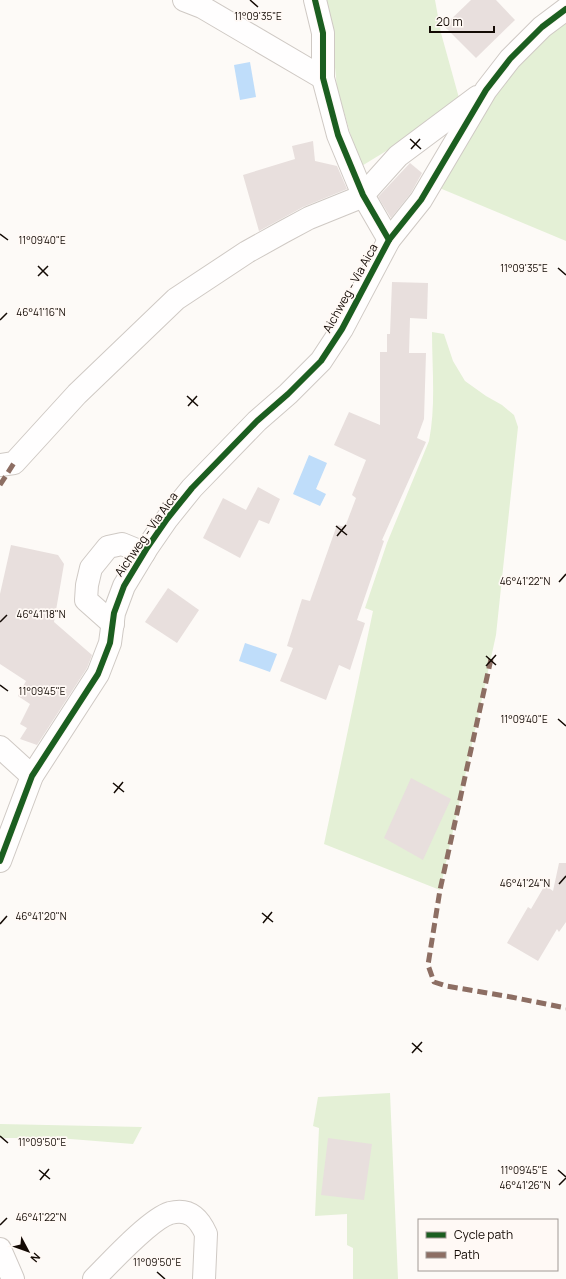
<svg xmlns="http://www.w3.org/2000/svg" width="566" height="1279" viewBox="0 0 566 1279" font-family="Manrope,sans-serif">
	<style>
		.green { fill: #e4f0d6 }
		.water { fill: #bfddfa }
		.building { fill: #e8dfdd }
		.lines { fill: none; stroke-linecap: round; stroke-linejoin: round }
		.minor-casing { stroke: #cfc9c4; stroke-width: 24 }
		.minor { stroke: #fffefe; stroke-width: 22 }
		.quiet { stroke: #8d6e63; stroke-width: 5; stroke-dasharray: 10 5; stroke-linecap: butt }
		.cycleway-casing { stroke: #fff9f5; stroke-width: 8 }
		.cycleway { stroke: #1b5e20; stroke-width: 6 }
		.ticks { fill: none; stroke: #130a04; stroke-width: 1.5 }
		.labels { text-anchor: middle; dominant-baseline: central; stroke-width: 3.5; stroke-linejoin: round; paint-order: stroke }
		.street-label { font-size: 12px; fill: #130a04; stroke: #fff9f5 }
		.ticks-label { font-size: 10px; text-anchor: middle; fill: #130a04; stroke: #fff9f5; stroke-width: 3.5; stroke-linejoin: round; paint-order: stroke }
	</style>
	<rect width="100%" height="100%" fill="#fdfaf7"/>
	<g class="green">
		<polygon points="325,0 435,0 441,33 459,98 401,142 360,167 337,88 332,36"/>
		<polygon points="566,9 566,241 430,184 486,90"/>
		<path d="M432,332L444,334L453,361L465,381L486,396L502,405L514,415L518,427L496,635L440,890L324,844L373,611L365,608L387,543L429,441C436,406 432,368 432,332Z"/>
		<polygon points="390,1093 398,1279 353,1279 353,1248 347,1245 347,1214 315,1216 319,1128 313,1126 318,1097"/>
		<polygon points="0,1124 142,1127 133,1144 58,1138 0,1138"/>
	</g>
	<g class="water">
		<polygon points="250,62 256,97 240,100 234,65"/>
		<polygon points="309,455 327,463 316,489 326,494 320,506 293,494"/>
		<polygon points="245,643 277,654 270,672 239,661"/>
	</g>
	<g class="building">
		<polygon points="471,0 496,0 515,20 476,58 444,26"/>
		<polygon points="313,141 315,161 337,166 347,189 303,207 259,231 243,175 295,159 292,146"/>
		<polygon points="410,163 422,173 411,193 391,218 378,197"/>
		<polygon points="392,282 428,283 427,319 410,318 409,353 426,353 424,419 417,438 426,442 382,540 384,541 357,620 365,623 350,670 339,665 326,700 280,681 293,648 287,646 302,599 310,601 337,525 345,527 356,498 352,495 366,460 334,445 349,412 380,425 380,352 387,352 387,334 390,334"/>
		<polygon points="258,487 280,499 269,524 259,520 240,558 203,538 223,498 246,510"/>
		<polygon points="11,545 58,555 64,564 54,622 92,655 87,668 37,745 20,739 27,728 20,724 30,704 18,696 26,681 0,664 0,594"/>
		<polygon points="168,588 199,610 177,643 145,622"/>
		<polygon points="411,778 451,799 423,860 384,838"/>
		<polygon points="559,863 566,863 566,922 559,932 557,929 538,961 507,943 528,907 531,909 545,885 553,891"/>
		<polygon points="328,1138 372,1144 364,1200 321,1195"/>
	</g>
	<g class="lines">
		<defs>
			<g id="minor">
				<polyline points="184,0 202,7 323,78"/>
				<polyline points="315,0 323,33 323,78 338,135 363,195 389,240"/>
				<polyline points="0,465 14,463 77,394 176,299 247,252 283,232 309,218 356,199 363,195 398,156 477,97"/>
				<polyline points="113,624 86,600 87,585 91,568 108,547 122,544 144,553"/>
				<polyline points="0,747 32,776"/>
				<polyline points="0,861 32,776 98,674 110,643 114,613 124,586 147,548 167,519 192,488 257,421 288,394 321,361 342,329 389,240 421,200 486,90 510,59 542,27 566,9"/>
				<polyline points="0,1249 13,1279"/>
				<path d="M94,1279C110,1263 150,1219 170,1213C189,1208 199,1218 206,1234L204,1279"/>
			</g>
		</defs>
		<use href="#minor" class="minor-casing"/>
		<use href="#minor" class="minor"/>
		<g class="quiet">
			<polyline points="0,485 14,463"/>
			<polyline points="491,659 440,890 428,965 434,982 446,986 511,997 566,1008"/>
		</g>
		<defs>
			<g id="cycleway">
				<polyline points="315,0 323,33 323,78 338,135 363,195 389,240"/>
				<polyline points="0,861 32,776 98,674 110,643 114,613 124,586 147,548 167,519 192,488 257,421 288,394 321,361 342,329 389,240 421,200 486,90 510,59 542,27 566,9"/>
			</g>
		</defs>
		<use href="#cycleway" class="cycleway-casing"/>
		<use href="#cycleway" class="cycleway"/>
	</g>
	<path class="ticks" d="M250,0L258,7M410,139L421,149M411,149L420,139M0,234L8,240M38,266L48,276M558,268L566,275M38,276L48,266M0,320L7,313M187,396L198,406M188,406L197,396M336,526L347,535M337,536L346,525M559,582L566,574M0,622L7,615M486,656L496,665M486,666L496,655M0,685L8,691M558,719L566,726M113,783L124,792M114,793L123,782M559,884L566,876M262,913L273,922M263,923L272,912M0,924L7,916M412,1043L422,1052M412,1053L422,1042M0,1136L8,1143M39,1170L50,1179M558,1170L566,1177M40,1180L49,1169M559,1185L566,1178M0,1225L7,1218M157,1272L165,1279"/>
	<g class="labels">
		<g class="street-label">
			<text transform="translate(350 288) rotate(-61)">Aichweg - Via Aica</text>
			<text transform="translate(146 534) rotate(-55)">Aichweg - Via Aica</text>
		</g>
	</g>
	<g class="ticks-label">
		<text x="258" y="20">11°09'35"E</text>
		<text x="42" y="244">11°09'40"E</text>
		<text x="524" y="272">11°09'35"E</text>
		<text x="41" y="316">46°41'16"N</text>
		<text x="525" y="585">46°41'22"N</text>
		<text x="41" y="618">46°41'18"N</text>
		<text x="42" y="695">11°09'45"E</text>
		<text x="524" y="723">11°09'40"E</text>
		<text x="525" y="887">46°41'24"N</text>
		<text x="41" y="920">46°41'20"N</text>
		<text x="42" y="1146">11°09'50"E</text>
		<text x="524" y="1174">11°09'45"E</text>
		<text x="525" y="1189">46°41'26"N</text>
		<text x="41" y="1221">46°41'22"N</text>
		<text x="157" y="1266">11°09'50"E</text>
	</g>
	<rect x="418" y="1219" width="140" height="52" fill="#fff9f5" stroke="#a19995"/>
	<rect x="426" y="1232" width="20" height="6" fill="#1b5e20" stroke="#a19995"/>
	<text x="454" y="1239" font-size="12" fill="#130a04">Cycle path</text>
	<rect x="426" y="1252" width="20" height="6" fill="#8d6e63" stroke="#a19995"/>
	<text x="454" y="1259" font-size="12" fill="#130a04">Path</text>
	<g transform="translate(28 1251) rotate(131)" stroke="#fff9f5" stroke-width="3" paint-order="stroke">
	<path d="M0-3L7 15L0 10L-7 15Z" fill="#130a04"/>
	<text y="-6" font-size="11" font-weight="bold" text-anchor="middle" fill="#130a04">N</text>
	</g>
	<path d="M430 26v6h64v-6" fill="none" stroke="#130a04" stroke-width="2"/>
	<text x="436" y="26" font-size="12" fill="#130a04" stroke="#fff9f5" stroke-width="3" paint-order="stroke">20 m</text>
</svg>
